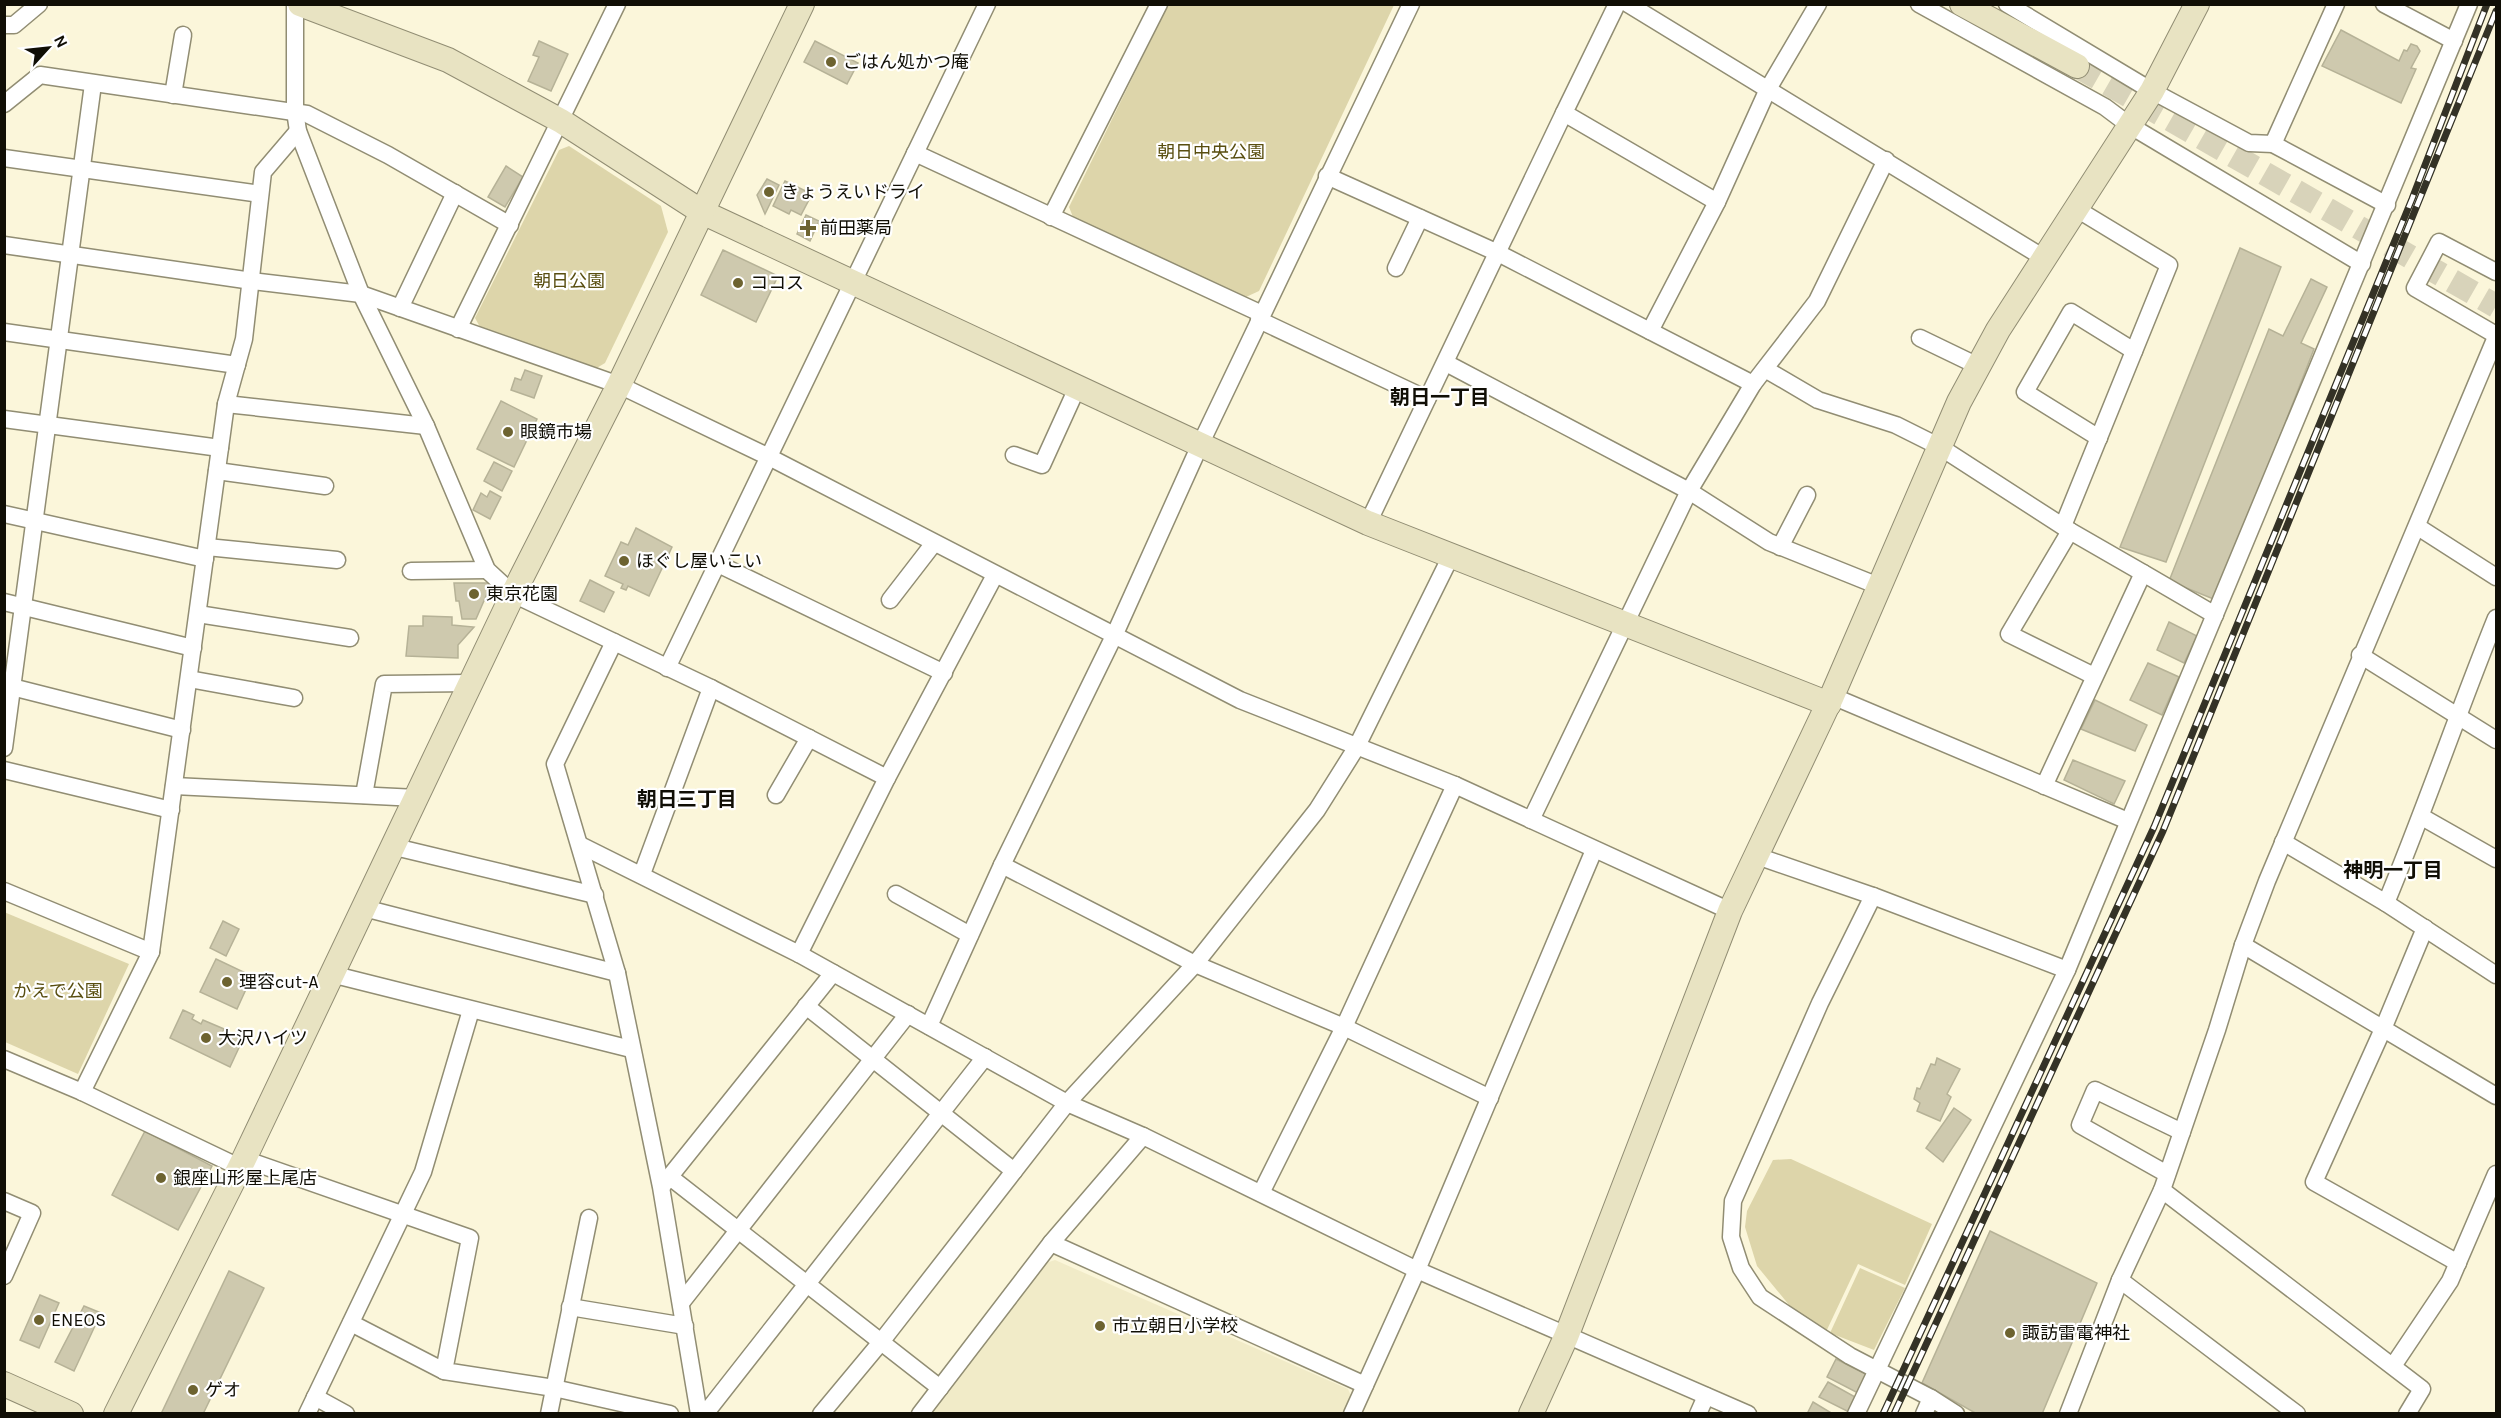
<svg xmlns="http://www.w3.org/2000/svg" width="2501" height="1418" viewBox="0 0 2501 1418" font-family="Karla,'Noto Sans JP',sans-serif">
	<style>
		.built { fill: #f1ebc8 }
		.green { fill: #ddd5aa }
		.building { fill: #cec9ae; stroke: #b6b297; stroke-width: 1.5 }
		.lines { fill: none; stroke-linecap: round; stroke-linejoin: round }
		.secondary-tunnel { stroke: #d8d3ba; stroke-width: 24; stroke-dasharray: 24 12; stroke-linecap: butt }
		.street-casing { stroke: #918d73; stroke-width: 19 }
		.secondary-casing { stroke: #918d73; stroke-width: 26 }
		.street { stroke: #fff; stroke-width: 16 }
		.secondary { stroke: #e8e3c2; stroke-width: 24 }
		.rail-casing { stroke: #343226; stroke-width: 7 }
		.rail { stroke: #fff; stroke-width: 4.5; stroke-dasharray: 14; stroke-linecap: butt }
		.poi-dot { fill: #6d6330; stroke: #fff; stroke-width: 2 }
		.labels { text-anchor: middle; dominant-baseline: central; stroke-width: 4.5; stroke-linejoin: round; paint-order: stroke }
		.poi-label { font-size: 18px; fill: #100e05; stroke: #fff; text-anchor: start }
		.park-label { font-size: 18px; fill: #594e10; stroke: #fff }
		.neighbourhood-label { font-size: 20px; font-weight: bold; fill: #100e05; stroke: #fff }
	</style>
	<rect width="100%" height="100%" fill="#fbf6da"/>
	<polygon class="built" points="1055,1260 1348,1389 1352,1398 1345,1414 927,1414 1043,1264"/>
	<g class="green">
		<polygon points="1168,5 1394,5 1259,291 1246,297 1073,217 1069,207"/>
		<polygon points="569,146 661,206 668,232 605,363 595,369 480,327 475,318 559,150"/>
		<polygon points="4,912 129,964 78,1074 5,1042"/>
		<polygon points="1791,1159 1932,1224 1905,1285 1858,1264 1825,1334 1803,1322 1757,1266 1745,1227 1747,1211 1773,1160"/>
		<polygon points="1860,1268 1905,1288 1874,1350 1830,1333"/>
	</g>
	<g class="building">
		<polygon points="2341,30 2399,61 2404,50 2407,51 2411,44 2417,46 2420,51 2411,68 2416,69 2401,103 2322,66"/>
		<polygon points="539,41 568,54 551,91 528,81 539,57 533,55"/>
		<polygon points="815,41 858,63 847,84 804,62"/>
		<polygon points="506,166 523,177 505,207 488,197"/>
		<polygon points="767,179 779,185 765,214 757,195"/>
		<polygon points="785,181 812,194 801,215 791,210 789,214 773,206"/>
		<polygon points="806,215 819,221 810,241 797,234"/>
		<polygon points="2240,248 2281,267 2166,562 2120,547"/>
		<polygon points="723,250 778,276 756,322 701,295"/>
		<polygon points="2311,279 2327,287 2301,343 2314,349 2216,600 2169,581 2269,329 2283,336"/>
		<polygon points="525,370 542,376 534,398 511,390 515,378 521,380"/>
		<polygon points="501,401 537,419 514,467 477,449"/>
		<polygon points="494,462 512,471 502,491 484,481"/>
		<polygon points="490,491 501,497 490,519 473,510 481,493 487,497"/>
		<polygon points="636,528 672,547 649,596 628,586 626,590 621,588 623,584 605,576 621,542 628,545"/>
		<polygon points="590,580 614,592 604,612 580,601"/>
		<polygon points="454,583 489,583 490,587 476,619 462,619 459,601 456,601"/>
		<polygon points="423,616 452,617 452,625 474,627 458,645 458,658 406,656 409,626 423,626"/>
		<polygon points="2169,622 2197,636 2184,663 2157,650"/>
		<polygon points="2148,663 2179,677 2162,715 2130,700"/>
		<polygon points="2095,700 2147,725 2135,751 2081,729"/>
		<polygon points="2073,760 2125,781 2114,804 2064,780"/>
		<polygon points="223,921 239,929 226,956 210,948"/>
		<polygon points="216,959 252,976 237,1009 200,992"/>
		<polygon points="183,1010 194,1015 192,1019 201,1024 203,1020 224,1029 222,1033 243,1039 230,1067 170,1038"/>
		<polygon points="1937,1058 1960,1069 1947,1094 1951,1097 1940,1121 1917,1111 1920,1103 1914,1099 1917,1088 1920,1089 1931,1064 1935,1065"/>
		<polygon points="1954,1108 1971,1120 1943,1162 1926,1148"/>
		<polygon points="145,1131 212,1166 178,1230 112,1195"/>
		<polygon points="1990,1231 2097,1283 2042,1414 1977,1414 1922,1383"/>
		<polygon points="229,1271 264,1288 203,1414 161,1414"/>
		<polygon points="40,1295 59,1303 39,1348 20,1340"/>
		<polygon points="84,1306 101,1313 74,1371 55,1362"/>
		<polygon points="1836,1359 1868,1375 1858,1393 1827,1377"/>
		<polygon points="1828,1382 1857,1398 1849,1412 1819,1397"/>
		<polygon points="1813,1402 1833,1414 1807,1414"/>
	</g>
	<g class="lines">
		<polyline class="secondary-tunnel" points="2077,66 2496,306"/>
		<defs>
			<g id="street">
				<polyline points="295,4 295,111 298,131 361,294 426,426 487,570 513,594 711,688 887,778"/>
				<polyline points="1617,4 1564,113 1717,202"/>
				<polyline points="1628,4 2044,258"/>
				<polyline points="1919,4 2105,107 2129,125 2362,264"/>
				<polyline points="2007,4 2152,91 2249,143 2273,144 2387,205"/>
				<polyline points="2384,4 2454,41"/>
				<polyline points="4,25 14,25 39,4"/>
				<polyline points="173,95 183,35"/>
				<polyline points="4,104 40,75 307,114 388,155 510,225"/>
				<polyline points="2273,144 2336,4"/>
				<polyline points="915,153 1262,314"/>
				<polyline points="4,158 260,194"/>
				<polyline points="1327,176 1498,253 1753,384"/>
				<polyline points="1051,217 1159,4"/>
				<polyline points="4,245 252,281 361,294 619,385 769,457 1240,700 1455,785 1730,911"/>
				<polyline points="1396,268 1420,218"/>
				<polyline points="2496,272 2439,242 2415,288 2496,335"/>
				<polyline points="400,308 455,193"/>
				<polyline points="1259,320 1427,399"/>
				<polyline points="458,329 617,4"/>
				<polyline points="1650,331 1717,202 1768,89 1818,4"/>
				<polyline points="4,332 237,365"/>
				<polyline points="1920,338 1978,366"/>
				<polyline points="1446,363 1689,491 1769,542 1881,587"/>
				<polyline points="1765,369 1818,400 1896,425 1940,447 2070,531 2143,573"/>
				<polyline points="226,404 426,426"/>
				<polyline points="4,419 220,448"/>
				<polyline points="2099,438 2025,392 2071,312 2134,351"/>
				<polyline points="1014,455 1042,465 1077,388"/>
				<polyline points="217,471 325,486"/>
				<polyline points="4,514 205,559"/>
				<polyline points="1368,523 1564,113"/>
				<polyline points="2063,526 2169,265 2075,208"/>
				<polyline points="2418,527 2496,577"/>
				<polyline points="2070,531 2009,634 2094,676"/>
				<polyline points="207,547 337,560"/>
				<polyline points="1780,547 1807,495"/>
				<polyline points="716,563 944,673"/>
				<polyline points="411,571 487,570"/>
				<polyline points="890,600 934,543"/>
				<polyline points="4,602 193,648"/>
				<polyline points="198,614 350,638"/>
				<polyline points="614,642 555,764 617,973 661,1187 699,1414"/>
				<polyline points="2360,655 2496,740"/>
				<polyline points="667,668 987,4"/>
				<polyline points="189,679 294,698"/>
				<polyline points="4,685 182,730"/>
				<polyline points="1832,696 2128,821"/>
				<polyline points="4,748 93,84"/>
				<polyline points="4,770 171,810"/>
				<polyline points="174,786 417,798"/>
				<polyline points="2044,786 2143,573 2215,615"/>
				<polyline points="364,795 384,684 471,683"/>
				<polyline points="776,795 809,738"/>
				<polyline points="2422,817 2496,859"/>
				<polyline points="1531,820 1689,491 1753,384 1817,301 1886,160"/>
				<polyline points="2283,842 2386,903 2496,975"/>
				<polyline points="580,845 799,954 1067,1103 1143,1136 1417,1270 1748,1414"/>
				<polyline points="395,847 595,895"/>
				<polyline points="1757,856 1873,896 2067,970"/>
				<polyline points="1002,865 1195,964 1344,1027 1490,1098"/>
				<polyline points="642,874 711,688"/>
				<polyline points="4,891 151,952"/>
				<polyline points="896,894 970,935"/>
				<polyline points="1873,896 1820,1003 1733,1201 1731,1237 1741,1268 1760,1297 1850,1356 1931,1398"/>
				<path d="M2386,903C2425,809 2458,712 2496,618"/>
				<polyline points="364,908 617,973"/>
				<polyline points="2425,928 2383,1029 2314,1182 2458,1263"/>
				<polyline points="2243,945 2496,1096"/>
				<polyline points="799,954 887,778 995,575"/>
				<polyline points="331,974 631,1049"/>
				<polyline points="806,1006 1014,1171"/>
				<polyline points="929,1026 1002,865 1114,636 1200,445 1411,4"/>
				<polyline points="4,1059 82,1092 239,1167"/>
				<polyline points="82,1092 151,952 226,404 244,339 263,172 298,131"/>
				<polyline points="244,1159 470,1238 444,1371 554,1388 670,1414"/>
				<polyline points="2167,1174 2080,1125 2095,1090 2182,1132"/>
				<polyline points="670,1177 940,1388"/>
				<polyline points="663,1185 833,973"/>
				<polyline points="2162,1190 2422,1389 2407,1414"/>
				<polyline points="1261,1193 1344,1027 1455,785"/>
				<polyline points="4,1201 32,1213 4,1276"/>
				<polyline points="1051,1243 1365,1385"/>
				<polyline points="2120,1280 2297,1414"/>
				<polyline points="681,1303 908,1014"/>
				<polyline points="570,1307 685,1326"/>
				<polyline points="351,1323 444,1371"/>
				<polyline points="2393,1366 2450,1281 2496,1174"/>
				<polyline points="315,1397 346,1414"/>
				<polyline points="307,1414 423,1172 471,1010"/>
				<polyline points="549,1414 589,1218"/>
				<polyline points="705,1414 985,1057"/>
				<polyline points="821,1414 881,1342 1067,1103 1195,964 1317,810 1356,748 1451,556"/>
				<polyline points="920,1414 1051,1243 1143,1136"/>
				<polyline points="1352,1414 1417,1270 1594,850"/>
				<polyline points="1698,1414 1706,1396"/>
				<polyline points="1856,1414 2067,970 2469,4"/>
				<polyline points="1924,1414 1931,1398 1956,1414"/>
				<polyline points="2068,1414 2120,1280 2162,1190 2217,1030 2243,945 2267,881 2496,337"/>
			</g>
			<g id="secondary">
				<polyline points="300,4 448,60 561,121 702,212 1368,523 1829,704"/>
				<polyline points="1962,4 2077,66"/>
				<polyline points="4,1384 71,1414"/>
				<polyline points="116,1414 244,1159 513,594 619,385 802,4"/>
				<polyline points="1531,1414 1566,1337 1730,911 1832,696 1959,402 1998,330 2152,91 2197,4"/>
			</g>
		</defs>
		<use href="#street" class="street-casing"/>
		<use href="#secondary" class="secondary-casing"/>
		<use href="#street" class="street"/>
		<use href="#secondary" class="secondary"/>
		<defs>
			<g id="rail">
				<polyline points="1883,1414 2154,827 2412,199 2487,4"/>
				<polyline points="1894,1414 2163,831 2496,11"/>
			</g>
		</defs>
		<use href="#rail" class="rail-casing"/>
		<use href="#rail" class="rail"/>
	</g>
	<g class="poi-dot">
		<circle cx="831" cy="62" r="6"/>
		<circle cx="769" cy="192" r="6"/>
		<path d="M805 219h6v6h6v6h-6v6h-6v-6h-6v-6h6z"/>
		<circle cx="738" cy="283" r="6"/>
		<circle cx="508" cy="432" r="6"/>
		<circle cx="624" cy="561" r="6"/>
		<circle cx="474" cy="594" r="6"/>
		<circle cx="227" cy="982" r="6"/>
		<circle cx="206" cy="1038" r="6"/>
		<circle cx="161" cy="1178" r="6"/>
		<circle cx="39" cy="1320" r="6"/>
		<circle cx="1100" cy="1326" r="6"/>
		<circle cx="2010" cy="1333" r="6"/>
		<circle cx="193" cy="1390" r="6"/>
	</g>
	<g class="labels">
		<g class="poi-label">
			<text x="843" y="62">ごはん処かつ庵</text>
			<text x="781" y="192">きょうえいドライ</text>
			<text x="820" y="228">前田薬局</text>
			<text x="750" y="283">ココス</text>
			<text x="520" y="432">眼鏡市場</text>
			<text x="636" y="561">ほぐし屋いこい</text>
			<text x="486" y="594">東京花園</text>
			<text x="239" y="982">理容cut-A</text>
			<text x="218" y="1038">大沢ハイツ</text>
			<text x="173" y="1178">銀座山形屋上尾店</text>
			<text x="51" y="1320">ENEOS</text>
			<text x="1112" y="1326">市立朝日小学校</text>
			<text x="2022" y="1333">諏訪雷電神社</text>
			<text x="205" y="1390">ゲオ</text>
		</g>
		<g class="park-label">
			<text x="1211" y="152">朝日中央公園</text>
			<text x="569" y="281">朝日公園</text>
			<text x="58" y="991">かえで公園</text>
		</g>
		<g class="neighbourhood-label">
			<text x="1440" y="397">朝日一丁目</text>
			<text x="687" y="799">朝日三丁目</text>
			<text x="2393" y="870">神明一丁目</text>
		</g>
	</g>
	<rect width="2501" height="1418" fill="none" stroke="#100e05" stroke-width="12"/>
	<g transform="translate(48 48) rotate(63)" stroke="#ffffff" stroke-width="4.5" paint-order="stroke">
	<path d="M0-4.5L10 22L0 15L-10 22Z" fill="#100e05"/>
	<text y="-9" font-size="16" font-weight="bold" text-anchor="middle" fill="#100e05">N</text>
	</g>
</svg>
